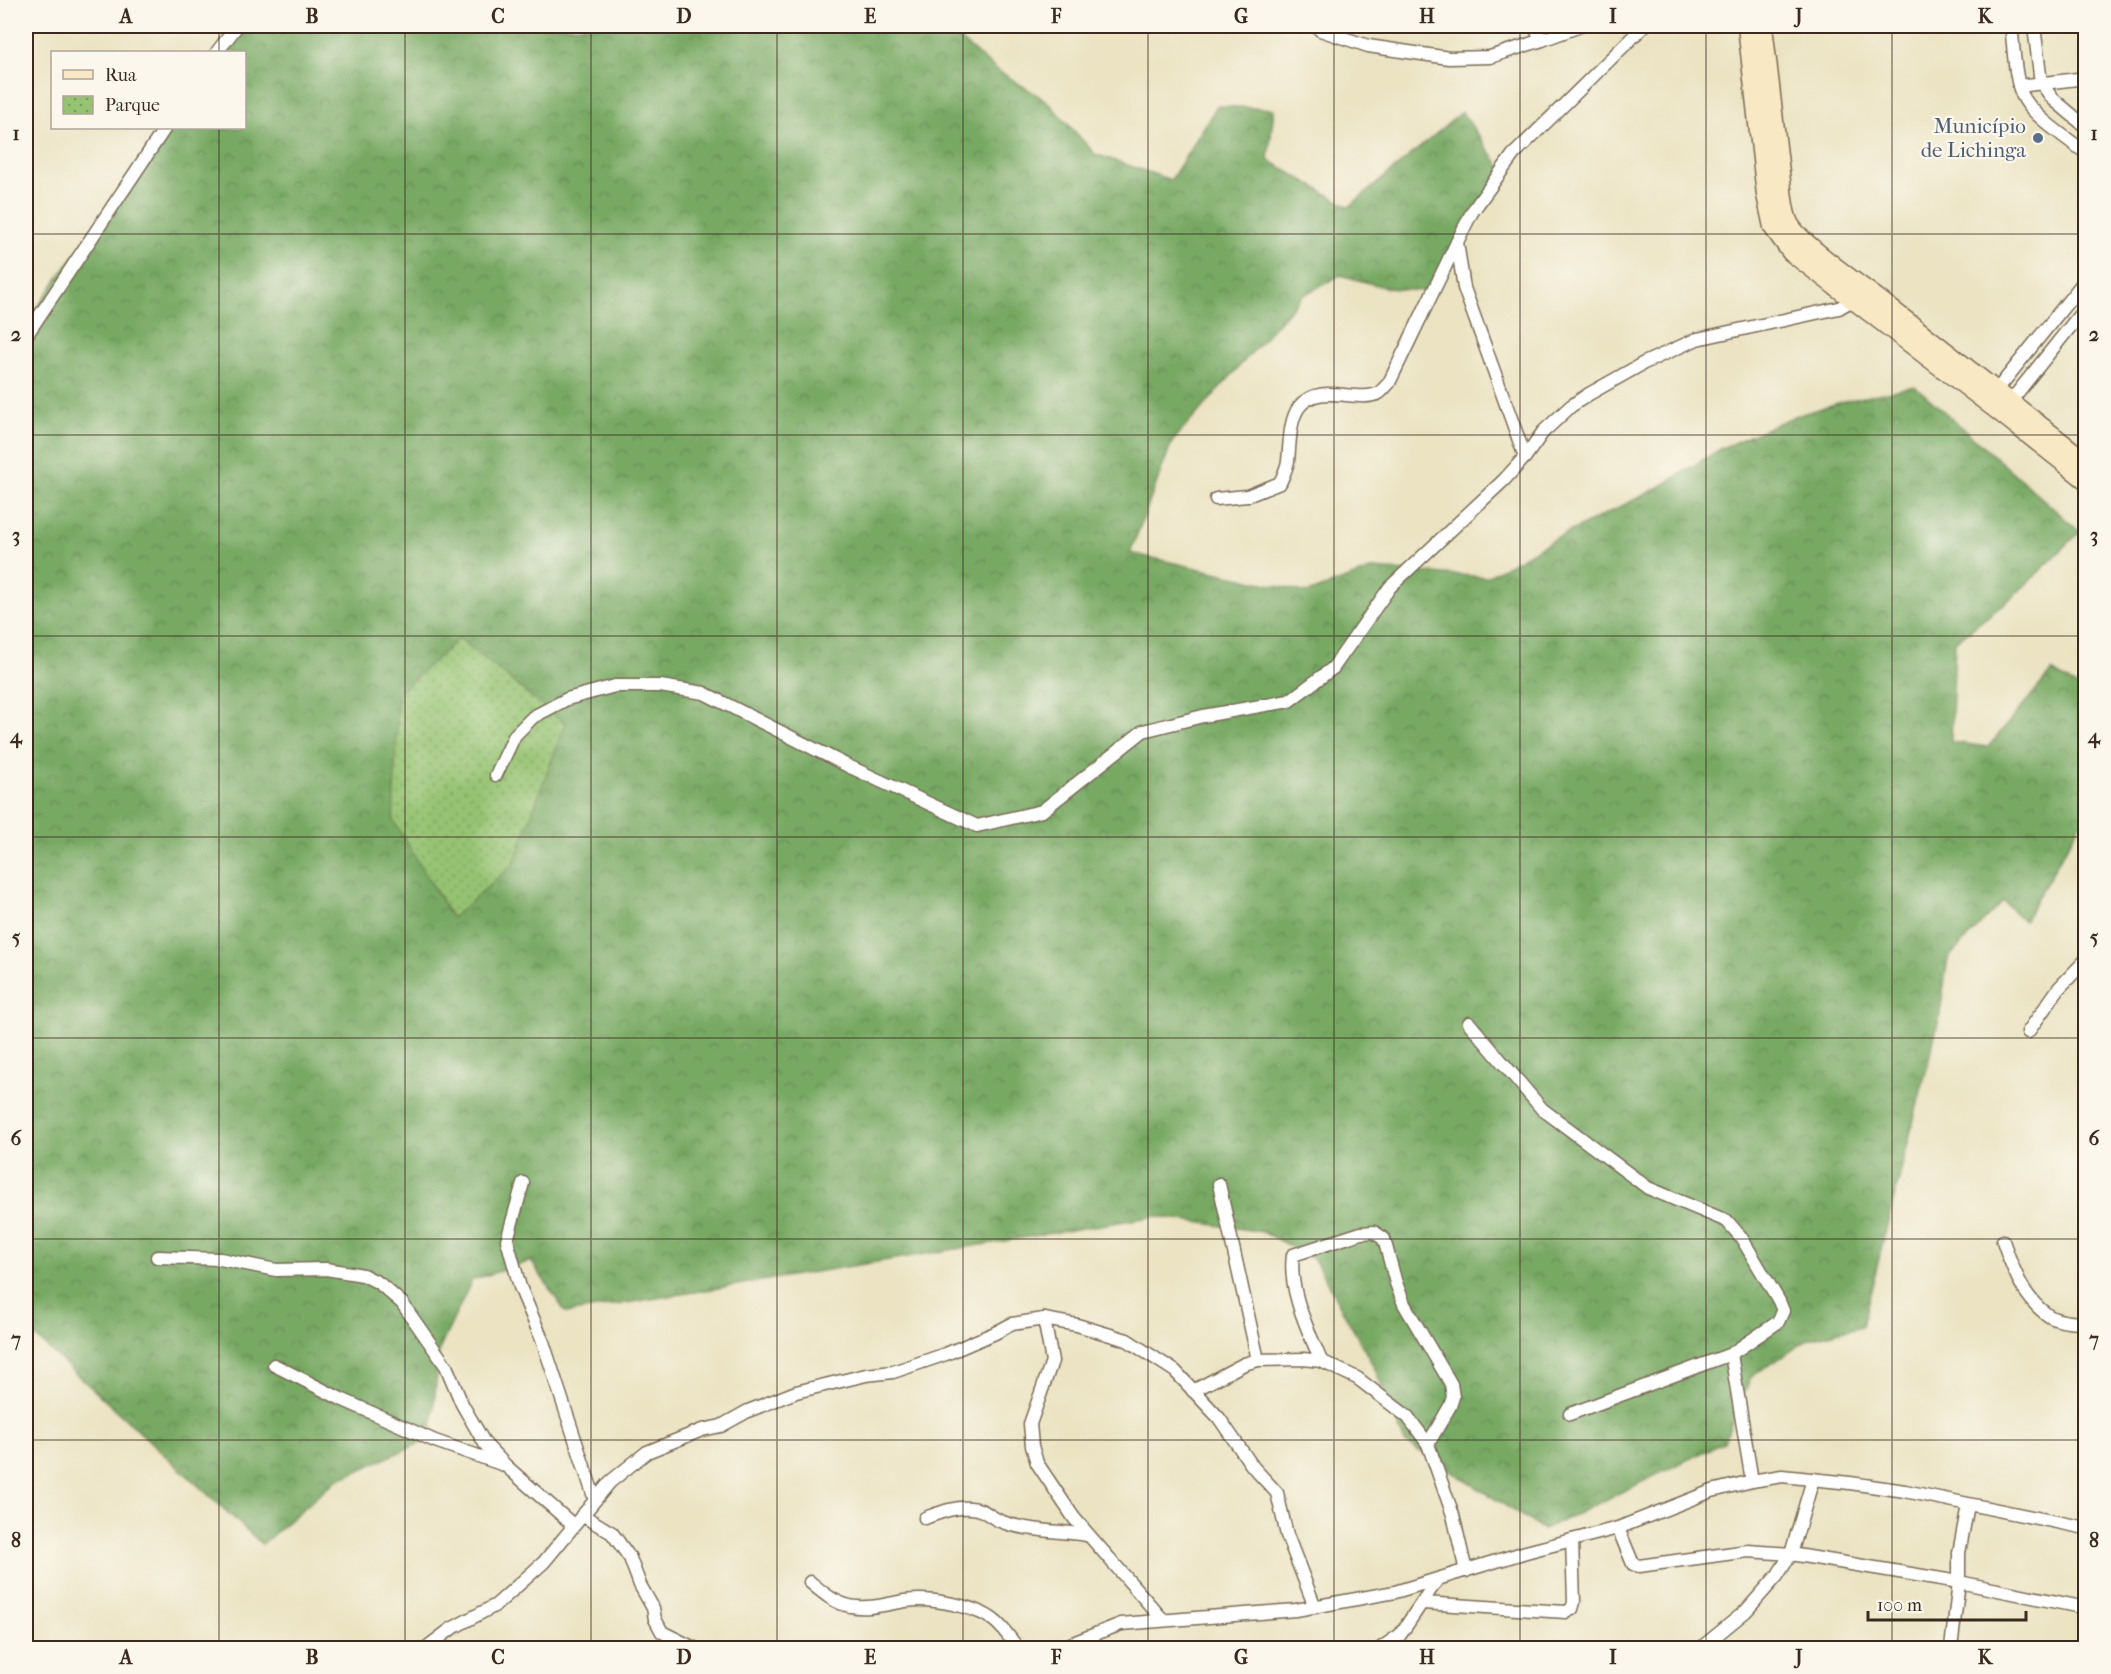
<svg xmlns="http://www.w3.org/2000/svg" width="2111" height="1674" viewBox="0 0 2111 1674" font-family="'IM FELL French Canon',serif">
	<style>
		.forest { fill: url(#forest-crowns); stroke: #5a6a41; stroke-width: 1.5 }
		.park { fill: url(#park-dots); stroke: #687648; stroke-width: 1.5 }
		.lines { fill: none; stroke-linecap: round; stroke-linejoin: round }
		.street-casing { stroke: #796b57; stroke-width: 15 }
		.secondary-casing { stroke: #796b57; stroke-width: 21 }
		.street { stroke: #fff; stroke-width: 12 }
		.secondary { stroke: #f8e8c3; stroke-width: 18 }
		.grid { fill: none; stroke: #3b2a1e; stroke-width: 1.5; stroke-opacity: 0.55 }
		.service-dot { fill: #5c6f8a; stroke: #fbf7ec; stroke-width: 2 }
		.labels { text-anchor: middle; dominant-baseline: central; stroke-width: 4.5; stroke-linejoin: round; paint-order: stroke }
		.service-label { font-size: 21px; fill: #4e5e75; stroke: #fbf7ec; text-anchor: end }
		.neatline { fill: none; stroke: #3b2a1e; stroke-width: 2 }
		.grid-label { font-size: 20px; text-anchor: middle; font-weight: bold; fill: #3b2a1e }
	</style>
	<defs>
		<pattern id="forest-crowns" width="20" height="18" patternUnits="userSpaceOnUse" patternTransform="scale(1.5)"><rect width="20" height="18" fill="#78a964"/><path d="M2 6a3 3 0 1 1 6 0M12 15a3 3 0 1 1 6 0" fill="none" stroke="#648a52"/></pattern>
		<pattern id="park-dots" width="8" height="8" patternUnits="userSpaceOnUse" patternTransform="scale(1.5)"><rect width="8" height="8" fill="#95c372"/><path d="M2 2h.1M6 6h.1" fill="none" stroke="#7b9f5d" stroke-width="1.8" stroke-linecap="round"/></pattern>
	</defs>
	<rect width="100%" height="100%" fill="#fbf7ec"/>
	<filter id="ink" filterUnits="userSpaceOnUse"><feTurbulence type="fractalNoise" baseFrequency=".0167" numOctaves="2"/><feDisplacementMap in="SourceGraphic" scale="12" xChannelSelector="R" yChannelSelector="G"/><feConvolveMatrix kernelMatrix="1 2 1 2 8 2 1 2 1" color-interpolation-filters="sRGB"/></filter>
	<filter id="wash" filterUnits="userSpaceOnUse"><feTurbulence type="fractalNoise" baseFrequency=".008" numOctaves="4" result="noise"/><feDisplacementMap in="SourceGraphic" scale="24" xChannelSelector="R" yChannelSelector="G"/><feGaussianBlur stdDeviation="1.35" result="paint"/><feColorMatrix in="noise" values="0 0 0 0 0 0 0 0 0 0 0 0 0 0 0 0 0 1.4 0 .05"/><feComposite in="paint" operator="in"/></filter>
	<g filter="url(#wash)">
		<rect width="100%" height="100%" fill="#ebe3c2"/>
		<polygon class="forest" points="238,26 943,26 997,70 1047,101 1095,154 1171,180 1217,106 1274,109 1268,160 1349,207 1462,112 1502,169 1434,292 1388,288 1340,275 1302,296 1172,442 1130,553 1308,593 1373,569 1487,577 1551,541 1658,488 1722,448 1795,416 1845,401 1915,386 2080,532 2014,596 1955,642 1951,742 1988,747 2052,671 2085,692 2085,816 2024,921 2003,901 1948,958 1939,1019 1862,1326 1809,1339 1751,1377 1724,1442 1544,1530 1405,1442 1374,1367 1314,1259 1263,1232 1156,1216 566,1313 531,1261 472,1280 439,1350 431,1438 335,1481 262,1544 26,1328 26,323 165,128 244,128 244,52 219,52"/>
		<polygon class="park" points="459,638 565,724 513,865 452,918 393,820 398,693"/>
	</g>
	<g filter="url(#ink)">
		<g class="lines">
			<defs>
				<g id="street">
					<polyline points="1534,26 1542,40"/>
					<path d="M2011,26C2014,46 2014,83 2025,100C2036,118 2068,139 2086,153"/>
					<polyline points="2034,26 2041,83 2053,99 2086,127"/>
					<polyline points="1320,30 1368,46 1449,58 1490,57 1542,40 1580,26"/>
					<polyline points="217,52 237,26"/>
					<polyline points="2019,86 2086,78"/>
					<polyline points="26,336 165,128"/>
					<polyline points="1992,396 2086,279"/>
					<polyline points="2006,407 2086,307"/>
					<polyline points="1525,457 1464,288 1457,242 1472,212 1513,155 1644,26"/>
					<path d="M1216,499L1247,496L1280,483C1283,476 1287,468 1288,461C1290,444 1289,421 1299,407C1319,381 1357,404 1379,393C1382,391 1386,386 1389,383L1457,242"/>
					<polyline points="496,775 515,735 533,717 567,699 615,686 660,686 704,693 846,765 977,826 1042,811 1143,731 1203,716 1289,701 1333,668 1390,587 1504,480 1525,457 1543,432 1571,406 1589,394 1644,363 1697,339 1839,308 1857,297"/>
					<polyline points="1469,1023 1542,1109 1648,1188 1727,1221 1741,1237 1779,1301 1783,1311 1778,1322 1731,1354 1570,1414"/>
					<polyline points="2028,1032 2059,988 2086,960"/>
					<polyline points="523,1183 507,1240 520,1287 543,1342 595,1500"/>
					<polyline points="1219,1184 1258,1360"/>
					<path d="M2003,1241C2012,1267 2024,1300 2049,1316C2059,1322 2074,1323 2086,1323"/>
					<polyline points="157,1257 220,1259 276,1270 326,1269 363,1275 379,1283 402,1303 446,1366 462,1404 485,1444 506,1466 573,1525"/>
					<polyline points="1044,1319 1052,1361 1030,1424 1032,1446 1037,1463 1074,1518 1163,1620"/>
					<polyline points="1731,1354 1752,1481"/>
					<path d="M1321,1361C1308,1329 1288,1291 1293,1255L1361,1233L1374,1232L1384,1239L1396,1283L1404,1304L1451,1384L1453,1397L1450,1406L1428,1444"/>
					<polyline points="274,1365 341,1399 435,1441 504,1465"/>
					<polyline points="1193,1391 1244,1364 1258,1360 1303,1359 1321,1361 1357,1378 1408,1417 1428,1444 1453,1515 1466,1571"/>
					<polyline points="582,1515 612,1533 630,1558 640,1585 653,1608 655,1619 662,1632 694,1648"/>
					<path d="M925,1518C939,1513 956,1506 971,1508C985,1509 988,1516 1000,1521C1024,1531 1061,1531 1087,1535"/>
					<polyline points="1618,1528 1633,1564 1639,1566 1748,1551 1791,1554 1959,1582 2086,1608"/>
					<path d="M810,1582C822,1592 834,1603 850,1606C867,1610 888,1604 905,1601C930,1597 979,1606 997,1623C1005,1630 1011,1640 1018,1648"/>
					<polyline points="1423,1603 1566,1612 1572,1609 1574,1602 1572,1540"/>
					<polyline points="426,1648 451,1629 496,1605 544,1562 610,1482 647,1452 702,1430 721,1426 748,1411 796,1392 866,1375 893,1372 946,1354 995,1333 1012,1324 1044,1319 1077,1325 1127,1340 1175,1371 1219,1418 1253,1467 1277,1493 1287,1535 1315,1607"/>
					<polyline points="1060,1648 1121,1624 1296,1610 1395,1592 1526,1552 1618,1528 1712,1491 1752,1481 1782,1476 1850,1483 1905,1491 2086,1528"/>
					<polyline points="1381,1648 1400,1635 1437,1580"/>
					<polyline points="1701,1648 1746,1611 1777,1576 1791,1554 1813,1479"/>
					<polyline points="1951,1648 1959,1582 1959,1553 1968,1505"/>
				</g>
				<g id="secondary">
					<polyline points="1747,26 1766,195 1773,227 1791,252 2001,413 2086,480"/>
					<path d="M1763,26L1781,181C1783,195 1783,213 1790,225C1802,245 1854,281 1874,296C1945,351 2016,406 2086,462"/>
				</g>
			</defs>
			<use href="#street" class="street-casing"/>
			<use href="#secondary" class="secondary-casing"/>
			<use href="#street" class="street"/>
			<use href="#secondary" class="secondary"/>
		</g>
	</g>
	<path class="grid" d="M219,26V52M405,26V1648M591,26V1648M777,26V1648M963,26V1648M1148,26V1648M1334,26V1648M1520,26V1648M1706,26V1648M1892,26V1648M219,128V1648M26,234H2086M26,435H2086M26,636H2086M26,837H2086M26,1038H2086M26,1239H2086M26,1440H2086"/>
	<circle class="service-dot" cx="2038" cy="138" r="6"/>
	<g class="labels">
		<g class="service-label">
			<text x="2026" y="126">Município<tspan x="2026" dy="24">de Lichinga</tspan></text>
		</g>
	</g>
	<rect width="2111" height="1674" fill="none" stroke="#fbf7ec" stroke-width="66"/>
	<rect x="51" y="51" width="195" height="78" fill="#fbf7ec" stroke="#aea59a" stroke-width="1.5"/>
	<rect x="63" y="70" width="30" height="9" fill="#f8e8c3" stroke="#aea59a" stroke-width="1.5"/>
	<text x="105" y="81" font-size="18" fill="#3b2a1e">Rua</text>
	<rect x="63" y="96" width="30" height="18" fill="url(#park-dots)" stroke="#aea59a" stroke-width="1.5"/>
	<text x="105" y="111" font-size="18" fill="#3b2a1e">Parque</text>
	<path d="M1868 1611v9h158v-9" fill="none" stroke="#3b2a1e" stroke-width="3"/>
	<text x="1877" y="1611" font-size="18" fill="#3b2a1e" stroke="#fbf7ec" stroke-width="4.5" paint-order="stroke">100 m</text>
	<rect x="33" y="33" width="2045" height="1608" class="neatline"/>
	<g class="grid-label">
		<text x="126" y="23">A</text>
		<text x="312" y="23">B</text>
		<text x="498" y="23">C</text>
		<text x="684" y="23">D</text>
		<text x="870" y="23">E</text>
		<text x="1056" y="23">F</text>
		<text x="1241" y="23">G</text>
		<text x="1427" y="23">H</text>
		<text x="1613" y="23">I</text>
		<text x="1799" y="23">J</text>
		<text x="1985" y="23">K</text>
		<text x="16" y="140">1</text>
		<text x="2094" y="140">1</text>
		<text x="16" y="341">2</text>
		<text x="2094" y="341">2</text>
		<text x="16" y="542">3</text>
		<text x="2094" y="542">3</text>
		<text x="16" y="743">4</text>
		<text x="2094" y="743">4</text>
		<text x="16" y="944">5</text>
		<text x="2094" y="944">5</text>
		<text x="16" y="1145">6</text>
		<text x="2094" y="1145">6</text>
		<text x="16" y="1346">7</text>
		<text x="2094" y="1346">7</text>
		<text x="16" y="1547">8</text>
		<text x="2094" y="1547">8</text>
		<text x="126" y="1664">A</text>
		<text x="312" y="1664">B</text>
		<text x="498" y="1664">C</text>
		<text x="684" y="1664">D</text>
		<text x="870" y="1664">E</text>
		<text x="1056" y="1664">F</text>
		<text x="1241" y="1664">G</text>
		<text x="1427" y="1664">H</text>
		<text x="1613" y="1664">I</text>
		<text x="1799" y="1664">J</text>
		<text x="1985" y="1664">K</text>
	</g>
</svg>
